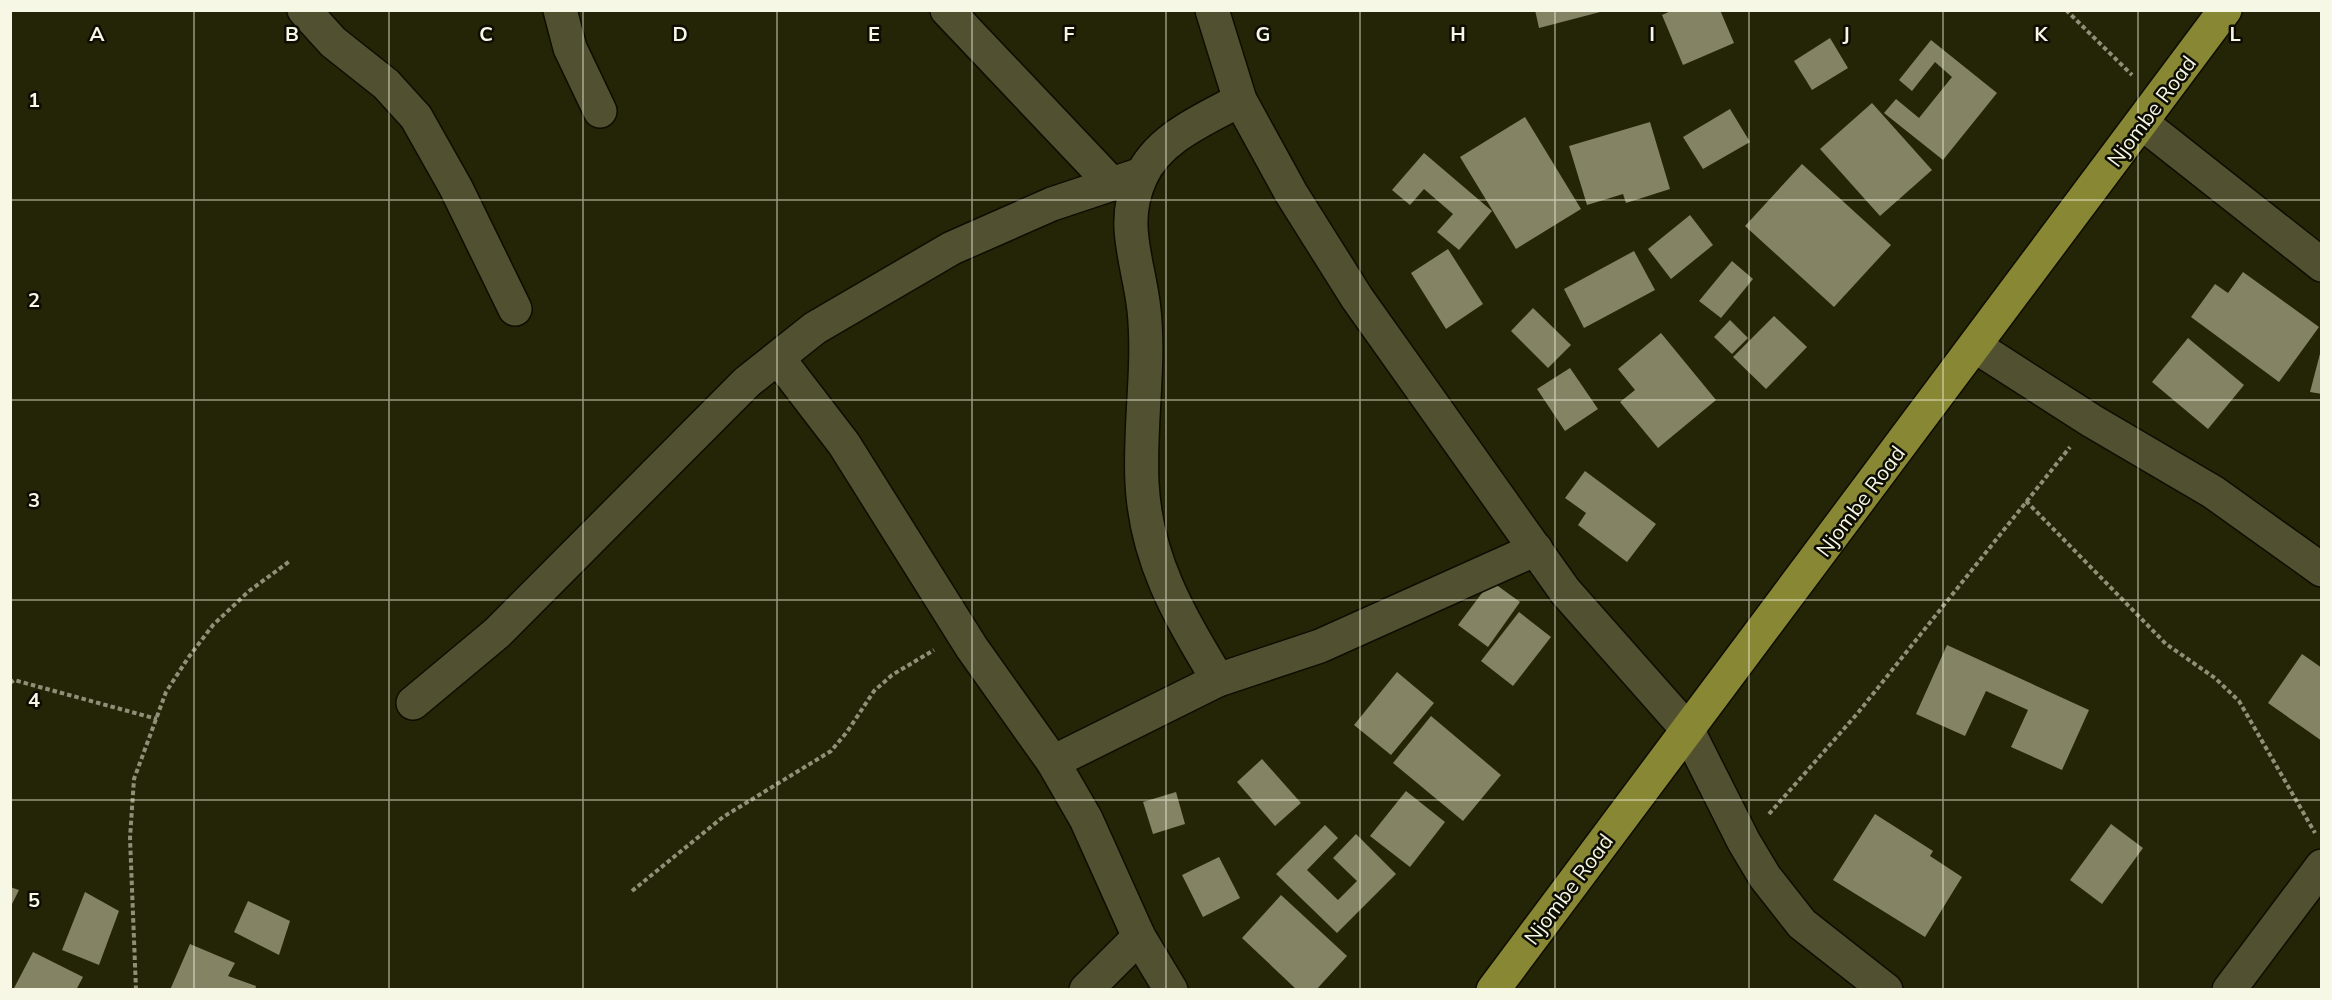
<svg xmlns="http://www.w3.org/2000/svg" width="2332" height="1000" viewBox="0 0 2332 1000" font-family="Mulish,sans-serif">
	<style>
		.building { fill: #848464 }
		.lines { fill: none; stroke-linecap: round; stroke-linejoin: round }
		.minor-casing { stroke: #0e0d00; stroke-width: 36 }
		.highway-casing { stroke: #0e0d00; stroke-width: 36 }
		.path { stroke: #8f9078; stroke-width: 4; stroke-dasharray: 4.5 3; stroke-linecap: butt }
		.minor { stroke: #515132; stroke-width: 33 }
		.highway { stroke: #888733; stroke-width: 33 }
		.grid { fill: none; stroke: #f6f7e5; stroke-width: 1.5; stroke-opacity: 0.55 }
		.labels { text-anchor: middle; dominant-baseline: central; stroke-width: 5; stroke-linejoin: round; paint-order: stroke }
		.street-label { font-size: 21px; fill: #f6f7e5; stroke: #0d0d03 }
		.grid-label { font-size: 20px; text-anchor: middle; font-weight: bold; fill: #f6f7e5; stroke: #0d0d03; stroke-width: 5; stroke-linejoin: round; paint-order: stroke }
	</style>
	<rect width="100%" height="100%" fill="#242406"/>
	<g class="building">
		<polygon points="1535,10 1604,10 1604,11 1539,28"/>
		<polygon points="1673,10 1720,10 1734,43 1683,65 1662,15"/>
		<polygon points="1830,38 1848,68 1812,90 1794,61"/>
		<polygon points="1931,40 1997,93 1943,160 1884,113 1896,99 1919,118 1952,77 1935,62 1912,91 1899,80"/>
		<polygon points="1872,103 1932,170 1880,216 1820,149"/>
		<polygon points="1730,109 1750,142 1703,169 1683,137"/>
		<polygon points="1525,117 1581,209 1516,249 1460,157"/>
		<polygon points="1650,122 1670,189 1626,203 1623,194 1587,205 1569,146"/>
		<polygon points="1424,153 1492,211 1459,250 1437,232 1453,214 1424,189 1410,205 1392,190"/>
		<polygon points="1802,164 1891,245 1834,307 1745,226"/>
		<polygon points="1690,215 1713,245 1671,279 1648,249"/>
		<polygon points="1448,249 1483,304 1446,329 1411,273"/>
		<polygon points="1634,251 1655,290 1584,328 1564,289"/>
		<polygon points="1732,261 1753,279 1721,318 1699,301"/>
		<polygon points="2243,272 2319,327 2279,382 2191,317 2215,284 2228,293"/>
		<polygon points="1533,308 1571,345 1548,368 1511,331"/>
		<polygon points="1774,316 1807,347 1766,389 1733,357"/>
		<polygon points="1730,320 1748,338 1732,354 1714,337"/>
		<polygon points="1661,333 1716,400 1658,448 1620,402 1635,390 1618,369"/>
		<polygon points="2188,338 2244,385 2208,429 2152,382"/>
		<polygon points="2322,346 2322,394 2310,392"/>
		<polygon points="1570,368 1598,409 1565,431 1537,389"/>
		<polygon points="1585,471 1656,524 1627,562 1578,525 1586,513 1565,498"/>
		<polygon points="1491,581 1520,602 1488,647 1458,625"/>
		<polygon points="1519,612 1551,637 1513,686 1481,661"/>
		<polygon points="1947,645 2089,710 2062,770 2011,747 2028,710 1986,691 1965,736 1916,714"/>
		<polygon points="2302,654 2322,668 2322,741 2268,703"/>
		<polygon points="1397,672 1434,703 1391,755 1354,725"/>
		<polygon points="1431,716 1501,775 1463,821 1393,763"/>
		<polygon points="1262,759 1301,803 1275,826 1237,782"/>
		<polygon points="1406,791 1445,822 1410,867 1370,836"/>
		<polygon points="1176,792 1185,824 1153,834 1143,802"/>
		<polygon points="1875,814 1933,851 1930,856 1962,877 1925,937 1833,880"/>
		<polygon points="2111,824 2143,848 2102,904 2070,880"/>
		<polygon points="1325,825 1338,838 1307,870 1338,900 1357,881 1333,858 1356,834 1396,874 1337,933 1276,874"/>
		<polygon points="1219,857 1240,898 1203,917 1182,875"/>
		<polygon points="10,887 19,890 10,908"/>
		<polygon points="85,892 119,911 99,965 62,950"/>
		<polygon points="1281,895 1347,956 1316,990 1297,990 1242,938"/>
		<polygon points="248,901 290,921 279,955 234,932"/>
		<polygon points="190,944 235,963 228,976 256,986 255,990 170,990"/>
		<polygon points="33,952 83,977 76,990 13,990"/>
	</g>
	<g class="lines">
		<defs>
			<g id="minor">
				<polyline points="304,10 333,42 386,84 416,117 456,188 515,309"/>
				<polyline points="560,10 570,48 600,111"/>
				<polyline points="947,10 1112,184"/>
				<polyline points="1212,10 1240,100 1291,193 1357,298 1565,591 1687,729 1744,842 1765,877 1802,924 1886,990"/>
				<polyline points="2142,123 2322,265"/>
				<polyline points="1975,346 2092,421 2213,492 2322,570"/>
				<polyline points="778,358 844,444 972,648 1053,762 1086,819 1139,937 1171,990"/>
				<path d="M1218,680C1180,616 1146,561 1142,483C1139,426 1150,367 1144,310C1139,262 1119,224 1141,177C1158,138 1205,119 1240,100"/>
				<polyline points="413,703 497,633 747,382 815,328 952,248 1052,204 1142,174"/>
				<polyline points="1053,762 1218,680 1320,646 1536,549"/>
				<polyline points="1086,990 1139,937"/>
				<polyline points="2229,990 2322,866"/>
			</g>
			<polyline id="highway" points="1493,990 2225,10"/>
		</defs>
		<use href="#minor" class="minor-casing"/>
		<use href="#highway" class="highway-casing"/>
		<g class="path">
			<polyline points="2066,10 2132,75"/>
			<polyline points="2026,501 2166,644 2215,678 2239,701 2315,833"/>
			<polyline points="10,683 14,680 157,719"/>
			<polyline points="1769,814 1857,714 2070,447"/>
			<polyline points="632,891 723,817 831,751 847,732 874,691 892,675 934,650"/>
			<polyline points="136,990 130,838 134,779 166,692 188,658 213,625 249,591 290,561"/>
		</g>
		<use href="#minor" class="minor"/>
		<use href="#highway" class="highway"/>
	</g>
	<path class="grid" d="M194,10V990M389,10V990M583,10V990M777,10V990M972,10V990M1166,10V990M1360,10V990M1555,10V990M1749,10V990M1943,10V990M2138,10V990M10,200H2322M10,400H2322M10,600H2322M10,800H2322"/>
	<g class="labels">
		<g class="street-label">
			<text transform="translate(2151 111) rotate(-53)">Njombe Road</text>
			<text transform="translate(1860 501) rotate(-53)">Njombe Road</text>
			<text transform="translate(1568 889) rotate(-53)">Njombe Road</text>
		</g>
	</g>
	<g class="grid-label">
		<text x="97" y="41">A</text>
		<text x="292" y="41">B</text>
		<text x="486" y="41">C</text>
		<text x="680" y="41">D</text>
		<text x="874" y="41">E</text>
		<text x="1069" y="41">F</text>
		<text x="1263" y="41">G</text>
		<text x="1458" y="41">H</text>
		<text x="1652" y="41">I</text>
		<text x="1846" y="41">J</text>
		<text x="2041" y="41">K</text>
		<text x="2235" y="41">L</text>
		<text x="34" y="107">1</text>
		<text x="34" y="307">2</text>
		<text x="34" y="507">3</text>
		<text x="34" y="707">4</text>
		<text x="34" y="907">5</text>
	</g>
	<rect width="2332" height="1000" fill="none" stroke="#f6f7e5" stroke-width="24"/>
</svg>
